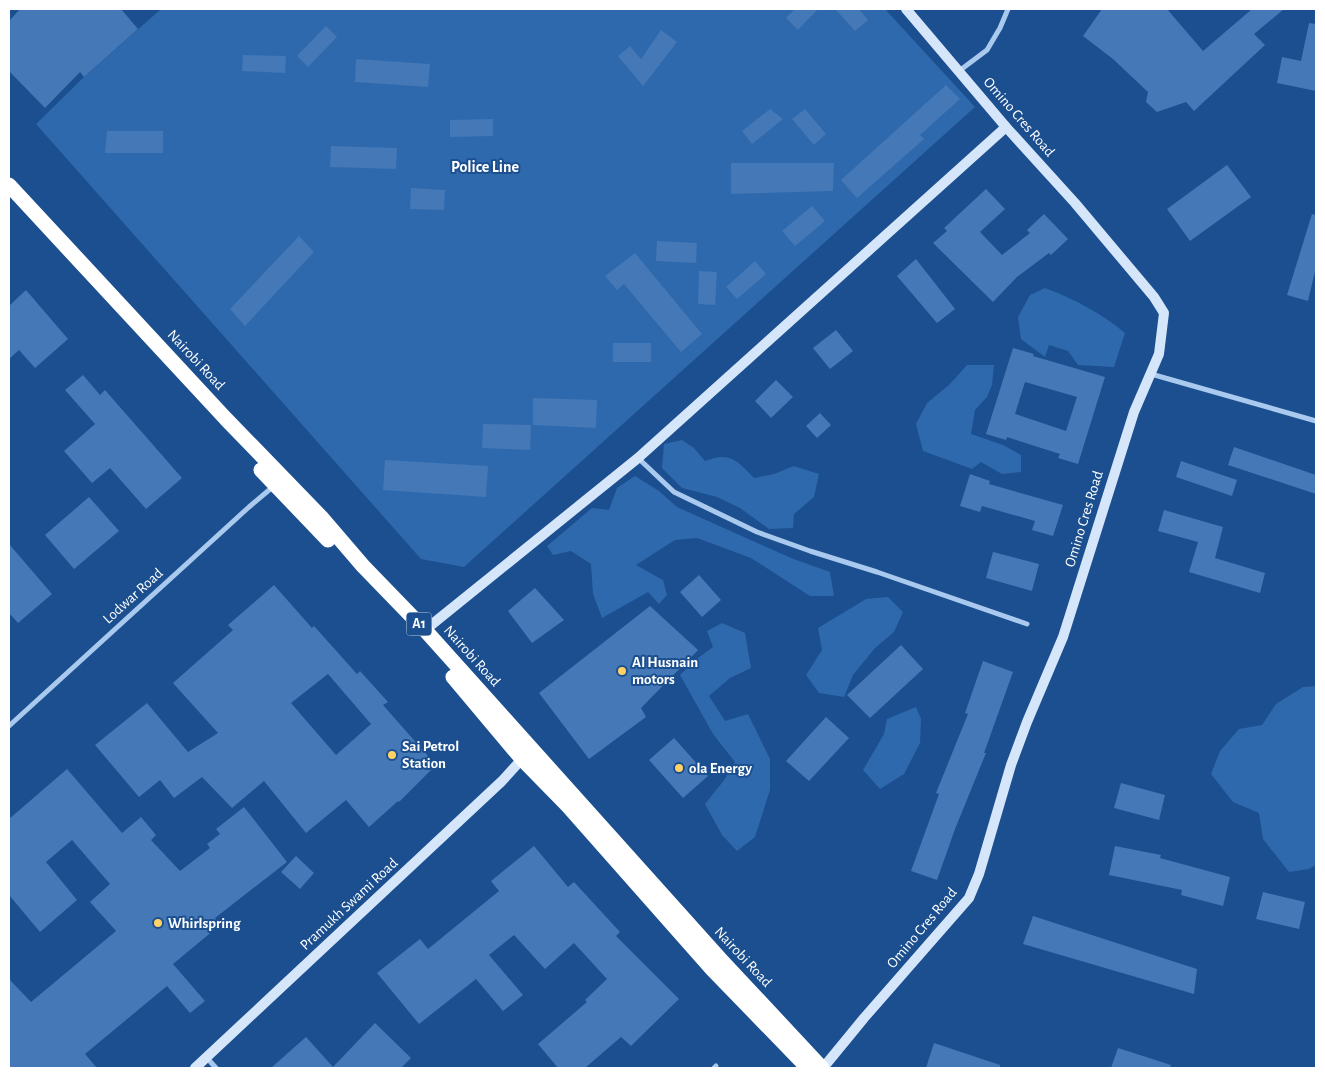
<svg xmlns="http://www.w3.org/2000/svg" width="1325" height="1077" viewBox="0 0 1325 1077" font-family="'Alegreya Sans',sans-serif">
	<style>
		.green { fill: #2e69ad }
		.building { fill: #4478b7; fill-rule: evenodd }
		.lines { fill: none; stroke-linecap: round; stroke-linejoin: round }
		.street { stroke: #a9c9ee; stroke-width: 5 }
		.secondary { stroke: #d6e6fa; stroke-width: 10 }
		.highway { stroke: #fff; stroke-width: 15 }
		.poi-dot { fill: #ffd166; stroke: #1b4f8f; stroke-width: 2 }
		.labels { text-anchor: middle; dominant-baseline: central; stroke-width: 4; stroke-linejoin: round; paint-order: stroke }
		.shield { fill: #1b4f8f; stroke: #bbcadd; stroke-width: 1 }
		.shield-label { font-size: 14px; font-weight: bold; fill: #fff }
		.street-label { font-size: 15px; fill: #fff; stroke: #1b4f8f }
		.poi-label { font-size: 15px; font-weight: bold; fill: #fff; stroke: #1b4f8f; text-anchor: start }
		.neighbourhood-label { font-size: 16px; font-weight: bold; fill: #fff; stroke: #1b4f8f }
	</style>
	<rect width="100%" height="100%" fill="#1b4f8f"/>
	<g class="green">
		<polygon points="161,9 885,9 975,107 464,567 421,559 36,124 84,77"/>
		<path d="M1045,288C1074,299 1101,313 1125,333L1114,367L1078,365L1068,351L1049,345L1045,357L1021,339L1018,317L1030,295Z"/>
		<polygon points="967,365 994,365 992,385 987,397 975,410 971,434 1003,445 1021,455 1021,472 1002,474 981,462 972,469 923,451 916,424 927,403 949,385"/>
		<path d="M682,440L694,448L705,461C731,451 737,461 754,478L774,474L794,466L819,474L814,497L794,514L793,528L769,529L740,508L717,497L682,488L662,468L664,444Z"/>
		<polygon points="635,476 659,491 677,507 791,558 830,572 834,596 810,596 751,558 697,538 675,540 636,565 663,580 667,595 659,604 648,592 602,618 593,594 591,564 571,551 553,555 547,546 592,508 609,510 617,488"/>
		<polygon points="888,597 903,612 894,632 875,648 853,675 844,697 819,693 806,675 822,650 818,628 866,599"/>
		<polygon points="722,623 745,633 751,668 730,678 709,696 725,721 748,714 770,759 770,790 755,837 737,851 722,835 705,804 725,779 735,762 713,734 680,675 694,661 713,647 707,631"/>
		<polygon points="1316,686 1316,865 1309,869 1289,872 1263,839 1259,813 1233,802 1211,774 1220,751 1239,729 1262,725 1276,704 1303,687"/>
		<polygon points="916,707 921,719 920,743 904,774 880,789 863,770 884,734 887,719"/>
	</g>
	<g class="building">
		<polygon points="20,9 121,9 138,29 84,77 80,72 45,108 9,71 9,21"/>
		<polygon points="795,9 818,9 798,30 786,18"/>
		<polygon points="835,9 859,9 868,20 855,31"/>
		<polygon points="1102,9 1167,9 1203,51 1252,9 1284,9 1254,34 1265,45 1194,111 1186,102 1157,112 1146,102 1148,92 1113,59 1083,36"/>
		<polygon points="1309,23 1316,24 1316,91 1277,83 1282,57 1301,61"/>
		<polygon points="326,26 337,37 308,67 297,56"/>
		<polygon points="661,30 677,42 643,86 618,56 630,46 641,59"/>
		<polygon points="243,55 286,56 285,73 242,71"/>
		<polygon points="356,59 430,64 428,87 355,82"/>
		<polygon points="946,85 960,99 920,135 924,139 857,198 841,180"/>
		<polygon points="770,109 783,119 752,144 742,131"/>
		<polygon points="805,109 826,134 814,145 792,119"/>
		<polygon points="493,119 493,136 450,137 450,120"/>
		<polygon points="107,131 163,131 163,153 105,153"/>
		<polygon points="331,146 397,148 396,169 330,167"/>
		<polygon points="731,163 834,163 833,191 731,194"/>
		<polygon points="1227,165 1251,197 1190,241 1167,209"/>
		<polygon points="411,188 445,190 444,210 410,209"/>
		<polygon points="986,189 1005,209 980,232 1002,255 1030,233 1027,230 1044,214 1068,239 1051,255 1049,253 1017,277 993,302 933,243 947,231 944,228"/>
		<polygon points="812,206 825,221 795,246 782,231"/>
		<polygon points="1312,214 1316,215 1316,267 1308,301 1287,295"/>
		<polygon points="299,236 314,252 245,326 230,309"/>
		<polygon points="657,241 697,243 696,263 656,261"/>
		<polygon points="635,253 702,334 681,352 624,284 617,290 605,276"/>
		<polygon points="916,259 955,309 937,323 897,276"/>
		<polygon points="755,261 766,274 737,299 726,287"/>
		<polygon points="699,271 717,272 715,305 698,304"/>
		<polygon points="26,290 68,339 35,368 19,350 9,359 9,306"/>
		<polygon points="836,330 853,351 830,369 813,348"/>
		<rect x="613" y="343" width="38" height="19"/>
		<path d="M1013,348L1034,354L1033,356L1105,377L1078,464L1058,458L1060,454L1007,437L1006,440L986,434ZM1025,382L1077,397L1066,431L1015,414Z"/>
		<polygon points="83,375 100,395 105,390 182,478 146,509 110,468 92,483 64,451 95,424 65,390"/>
		<polygon points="776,380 793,397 771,418 755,401"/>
		<polygon points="533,398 597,400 596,428 533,425"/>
		<polygon points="820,413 831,425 817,438 806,426"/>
		<polygon points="483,424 531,425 530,450 482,448"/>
		<polygon points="1234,447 1316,475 1316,494 1228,465"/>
		<polygon points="385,460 488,466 486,497 383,490"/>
		<polygon points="1181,461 1237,480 1232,496 1176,477"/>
		<polygon points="970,474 990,481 989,484 1063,505 1053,536 1032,530 1035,521 982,506 980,512 960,506"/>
		<polygon points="89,497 119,531 74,569 45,535"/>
		<polygon points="1164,510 1223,527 1215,558 1265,573 1260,593 1189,572 1198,542 1158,531"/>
		<polygon points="9,544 52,594 18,623 9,613"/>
		<polygon points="993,552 1039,564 1032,591 986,578"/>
		<polygon points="699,575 721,600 702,617 680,592"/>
		<path d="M274,585L312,628L314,626L357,674L360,671L388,702L383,705L436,765L399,802L398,801L369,827L346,800L306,833L264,781L232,808L202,777L174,798L160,780L139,797L95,745L147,703L188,752L218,733L173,683L233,630L228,625ZM328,674L371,724L336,755L291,703Z"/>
		<polygon points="535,588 564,620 532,643 508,611"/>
		<polygon points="650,606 698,650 641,708 646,717 589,759 539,693"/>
		<polygon points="901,645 923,669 870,718 847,695"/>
		<polygon points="983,661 1013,672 984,753 986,753 955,829 937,880 911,871 939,794 936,793 968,714 965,713"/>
		<polygon points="826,717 849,738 809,781 786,761"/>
		<polygon points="674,738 708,776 683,798 649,760"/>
		<polygon points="67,769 122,833 141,817 156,835 151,840 180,871 210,848 207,844 220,834 216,829 244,807 287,862 215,918 220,925 173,964 205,1001 190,1013 167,986 85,1054 97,1068 9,1068 9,979 31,1002 116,931 90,902 110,884 72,840 46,862 77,900 40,932 9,895 9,819"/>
		<polygon points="1121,783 1165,795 1159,820 1114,808"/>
		<polygon points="534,846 568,887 574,882 620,932 616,936 679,999 631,1046 621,1037 585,1068 558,1068 538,1044 587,1002 585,1000 607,979 574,943 545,969 514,935 489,955 523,995 503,1011 476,979 419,1024 377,973 420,939 428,949 499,891 491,881"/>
		<polygon points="1115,846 1161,855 1160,858 1230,877 1223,906 1181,895 1182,890 1109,875"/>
		<polygon points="296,856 314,873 300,889 281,872"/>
		<polygon points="1263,892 1305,902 1299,929 1256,919"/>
		<polygon points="1033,916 1197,969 1194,994 1023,944"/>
		<polygon points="375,1023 411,1058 401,1068 271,1068 306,1037 333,1067"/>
		<polygon points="934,1043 1000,1065 1000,1068 926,1068"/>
		<polygon points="1118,1048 1171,1065 1170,1068 1111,1068"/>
	</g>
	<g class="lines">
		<g class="street">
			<polyline points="959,71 987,50 1000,28 1008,9"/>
			<polyline points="1151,374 1316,421"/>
			<polyline points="638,458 674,492 757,532 810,551 877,572 1027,624"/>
			<polyline points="9,726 249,507 275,485"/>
			<polyline points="207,1058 216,1068"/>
			<polyline points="714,1068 716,1066"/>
		</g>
		<g class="secondary">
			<polyline points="425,630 638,458 1006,127"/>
			<polyline points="195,1068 502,781 522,759"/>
			<polyline points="823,1068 864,1018 969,898 979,874 1011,765 1027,722 1063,637 1134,412 1159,354 1164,313 1154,297 1075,203 1006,127 906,9"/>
		</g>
		<g class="highway">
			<polyline points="9,185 226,419 321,517 363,566 425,630 721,960 822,1068"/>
			<polyline points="261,470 328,540"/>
			<polyline points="453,677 522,759 568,806 712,969 808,1068"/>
		</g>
	</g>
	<g class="poi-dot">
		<circle cx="622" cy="671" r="5"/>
		<circle cx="392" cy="755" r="5"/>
		<circle cx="679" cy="768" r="5"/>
		<circle cx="158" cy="923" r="5"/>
	</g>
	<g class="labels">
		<rect class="shield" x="406.5" y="612.5" width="25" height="23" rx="4"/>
		<g class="shield-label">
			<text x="419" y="624">A1</text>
		</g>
		<g class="street-label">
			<text transform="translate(1019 117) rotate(49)">Omino Cres Road</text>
			<text transform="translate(196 360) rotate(47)">Nairobi Road</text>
			<text transform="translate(1084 519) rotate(-73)">Omino Cres Road</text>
			<text transform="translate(133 596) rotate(-42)">Lodwar Road</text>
			<text transform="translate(472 656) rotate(48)">Nairobi Road</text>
			<text transform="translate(349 904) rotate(-43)">Pramukh Swami Road</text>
			<text transform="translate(922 928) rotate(-50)">Omino Cres Road</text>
			<text transform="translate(743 957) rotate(47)">Nairobi Road</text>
		</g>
		<g class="poi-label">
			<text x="632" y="662">Al Husnain<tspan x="632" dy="17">motors</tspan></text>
			<text x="402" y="746">Sai Petrol<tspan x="402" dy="17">Station</tspan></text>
			<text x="689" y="768">ola Energy</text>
			<text x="168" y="923">Whirlspring</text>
		</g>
		<g class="neighbourhood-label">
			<text x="485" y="167">Police Line</text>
		</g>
	</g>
	<rect width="1325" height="1077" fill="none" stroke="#ffffff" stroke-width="20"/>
</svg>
